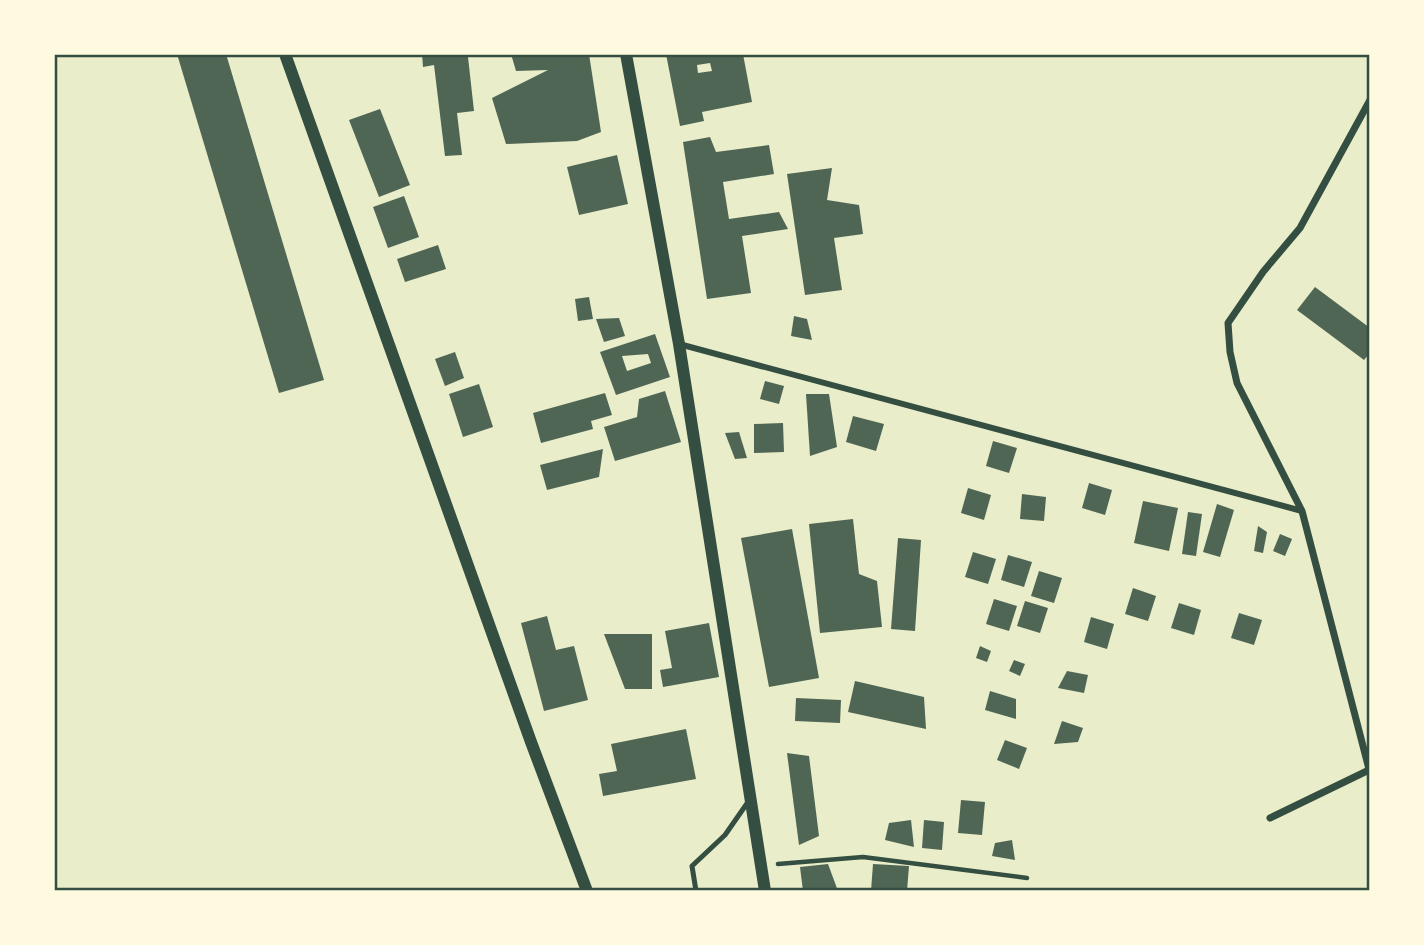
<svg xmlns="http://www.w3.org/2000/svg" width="1424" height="945" viewBox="0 0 1424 945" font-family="Georgia,serif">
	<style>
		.building { fill: #4f6655; fill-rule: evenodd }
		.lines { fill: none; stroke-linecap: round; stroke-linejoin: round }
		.path { stroke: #344e41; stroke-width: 4.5 }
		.service { stroke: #344e41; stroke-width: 5 }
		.pedestrian { stroke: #344e41; stroke-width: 6 }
		.minor { stroke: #344e41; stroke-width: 7 }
		.tertiary { stroke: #344e41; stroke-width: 12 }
		.neatline { fill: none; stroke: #344e41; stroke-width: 2.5 }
	</style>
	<rect width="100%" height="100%" fill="#e9edc9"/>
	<g class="building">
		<polygon points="177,54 226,54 324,380 279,393"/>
		<polygon points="422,54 482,54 468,57 474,111 457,113 462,155 445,156 434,65 423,67"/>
		<polygon points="511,54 589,54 601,132 577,141 506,144 492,98 548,70 516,71"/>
		<path d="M666,54H743L752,102L702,112L704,121L680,126ZM710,63L712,71L698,73L697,65Z"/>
		<polygon points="380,109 410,185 379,197 349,120"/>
		<polygon points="710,137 716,152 769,145 774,174 723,182 729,219 779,212 788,229 742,236 751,293 707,299 683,142"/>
		<polygon points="617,155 628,204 579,215 567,167"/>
		<polygon points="832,168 827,200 859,205 863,234 834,238 842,290 805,295 787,174"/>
		<polygon points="404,196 419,237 388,248 373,207"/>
		<polygon points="438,245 446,269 405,282 397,259"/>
		<polygon points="1315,287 1370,328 1370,353 1364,360 1297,310"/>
		<polygon points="589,297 593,319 578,321 575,299"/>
		<polygon points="794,316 807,319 812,340 791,336"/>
		<polygon points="619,318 625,336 604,342 596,319"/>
		<path d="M655,334L670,377L616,395L600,352ZM648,354L651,363L627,371L622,356Z"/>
		<polygon points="455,352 464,378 445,386 435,359"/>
		<polygon points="765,381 784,386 779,404 760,399"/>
		<polygon points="479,384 493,427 463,437 449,394"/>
		<polygon points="665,391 681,442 615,461 604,427 637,417 639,399"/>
		<polygon points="605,393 612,415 591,421 593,429 541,443 533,413"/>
		<polygon points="806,394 829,394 837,447 810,456"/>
		<polygon points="853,416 884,424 876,451 846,442"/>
		<polygon points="783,423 784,452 754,453 754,424"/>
		<polygon points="739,432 747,458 735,459 725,433"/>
		<polygon points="993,441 1017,448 1009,473 986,466"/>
		<polygon points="603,449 599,477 547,490 540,465"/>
		<polygon points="1089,483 1112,490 1105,515 1082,508"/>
		<polygon points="968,488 991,495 984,520 961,513"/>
		<polygon points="1022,494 1046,497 1044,521 1020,519"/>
		<polygon points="1143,501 1178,508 1169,551 1134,543"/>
		<polygon points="1217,504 1234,510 1220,557 1203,552"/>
		<polygon points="1188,512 1202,514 1196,556 1182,554"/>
		<polygon points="853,519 859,574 877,581 882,627 820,633 809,524"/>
		<polygon points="1258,526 1267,532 1263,553 1254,551"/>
		<polygon points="792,529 819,678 769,687 741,538"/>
		<polygon points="1280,534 1292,539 1285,556 1273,551"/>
		<polygon points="898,538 921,540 915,631 891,629"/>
		<polygon points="973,552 996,559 988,584 965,577"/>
		<polygon points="1008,555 1032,562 1024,587 1001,580"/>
		<polygon points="1039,571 1062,578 1054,603 1031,596"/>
		<polygon points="1133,588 1156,596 1148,621 1125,614"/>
		<polygon points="994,599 1017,606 1009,631 986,624"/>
		<polygon points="1025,601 1048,608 1040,633 1017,626"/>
		<polygon points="1179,603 1201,610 1194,635 1171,628"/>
		<polygon points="1239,613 1262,620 1254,645 1231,638"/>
		<polygon points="547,616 556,650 574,646 588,700 544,711 521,623"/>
		<polygon points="1091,617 1114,624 1107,649 1084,642"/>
		<polygon points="709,623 719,677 663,687 660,670 672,668 665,631"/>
		<polygon points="604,634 652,634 652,689 625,689"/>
		<polygon points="980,646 991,651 987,662 976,658"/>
		<polygon points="1014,660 1025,664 1020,676 1009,671"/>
		<polygon points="1067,671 1088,675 1084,693 1058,688"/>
		<polygon points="855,681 924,697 926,729 848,712"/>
		<polygon points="990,691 1016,699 1016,719 985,710"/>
		<polygon points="796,698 841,700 840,723 795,721"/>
		<polygon points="1062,721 1083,728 1078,742 1054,744"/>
		<polygon points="686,729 696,779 603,796 599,774 617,771 611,744"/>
		<polygon points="1005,740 1027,748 1019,769 997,760"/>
		<polygon points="787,753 809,756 819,836 799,845"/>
		<polygon points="961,800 985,802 982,835 958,833"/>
		<polygon points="911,820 914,847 885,840 889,823"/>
		<polygon points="924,820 944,822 942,850 922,848"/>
		<polygon points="1012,840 1015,860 992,856 995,843"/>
		<polygon points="828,864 838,891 803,891 800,867"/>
		<polygon points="873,864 909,866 907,891 871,891"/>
	</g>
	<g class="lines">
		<polyline class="path" points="778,864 863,857 1027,878"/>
		<polyline class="service" points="696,891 692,866 725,835 748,802"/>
		<polyline class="pedestrian" points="679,344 1302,511"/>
		<g class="minor">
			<polyline points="1370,100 1300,228 1263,272 1228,323 1230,352 1237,383 1302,511 1370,773"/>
			<polyline points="1270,818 1369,770"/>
		</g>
		<g class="tertiary">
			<polyline points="285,54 531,742 587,891"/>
			<polyline points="626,54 679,344 765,891"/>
		</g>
	</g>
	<rect width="1424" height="945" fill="none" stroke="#fefae0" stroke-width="112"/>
	<rect x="56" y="56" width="1312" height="833" class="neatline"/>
</svg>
